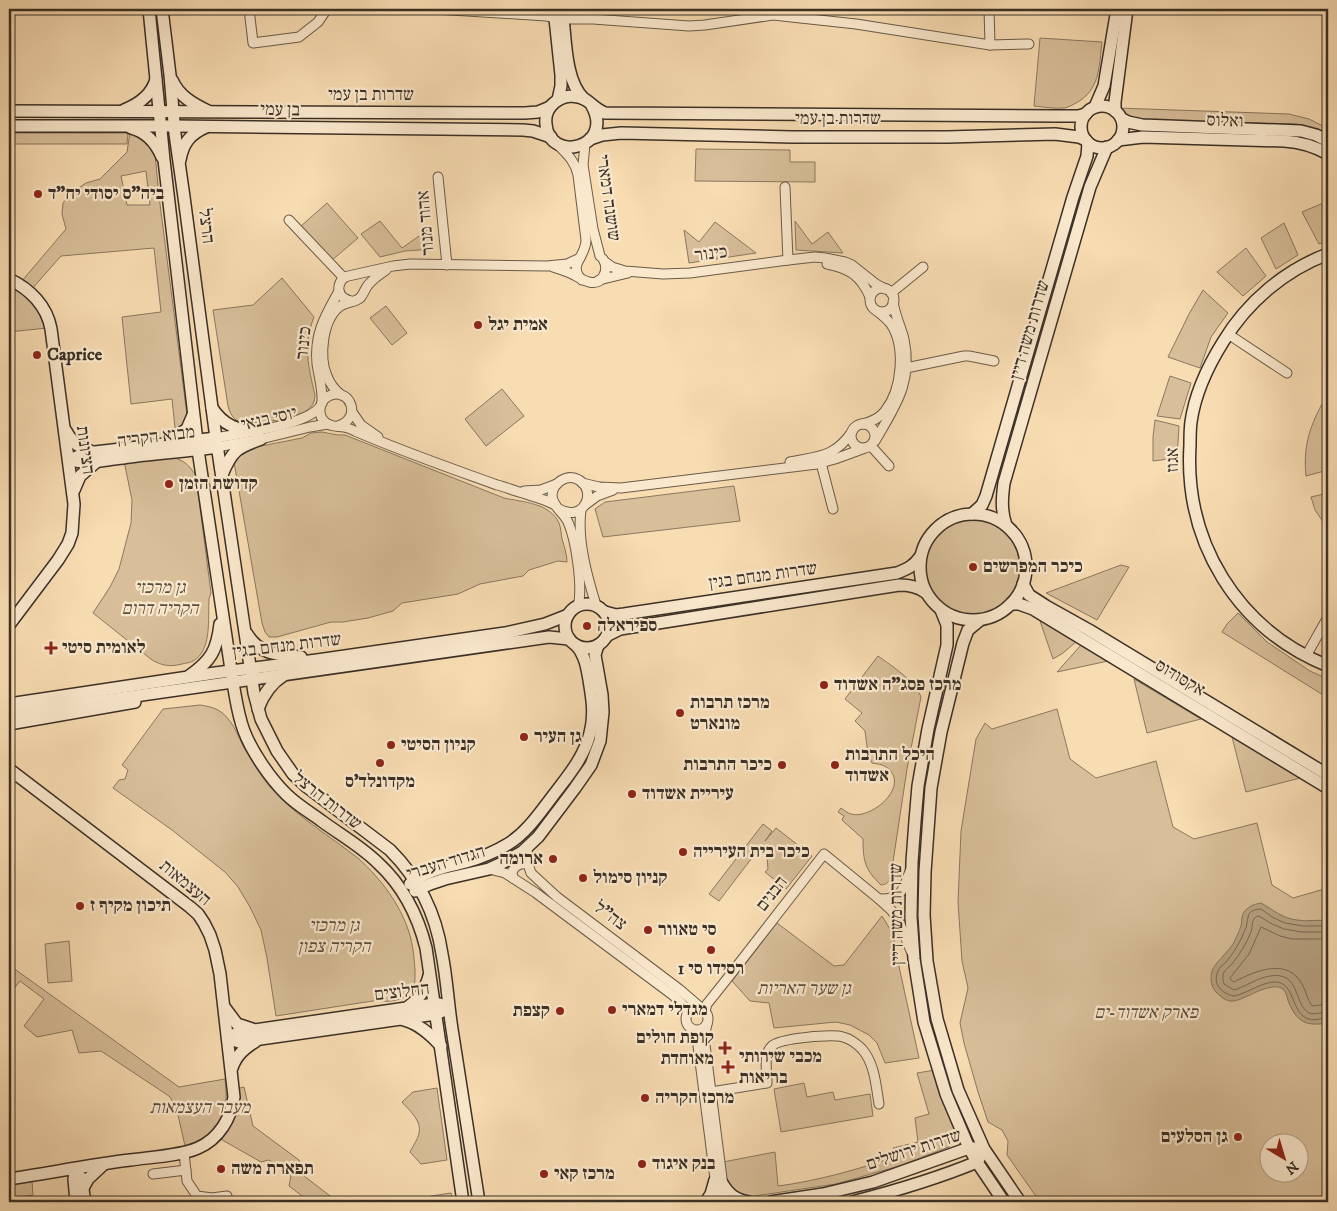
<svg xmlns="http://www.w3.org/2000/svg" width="1337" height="1211" viewBox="0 0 1337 1211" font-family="'IM FELL DW Pica','Frank Ruhl Libre',serif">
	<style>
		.green { fill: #d8bf9a; stroke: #8a7860; fill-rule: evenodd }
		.water { fill: #b8a282; stroke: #86745d }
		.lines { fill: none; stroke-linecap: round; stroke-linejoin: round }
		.shore { stroke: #7a6954; stroke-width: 1 }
		.street-casing { stroke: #6a5b49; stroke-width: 11 }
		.secondary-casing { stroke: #3b3026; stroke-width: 14 }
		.street { stroke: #fae8cd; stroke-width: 9 }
		.secondary { stroke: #fae8cd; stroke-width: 11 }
		.poi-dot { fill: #8f2418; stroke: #fae8cd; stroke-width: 2 }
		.labels { text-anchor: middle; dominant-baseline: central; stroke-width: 4.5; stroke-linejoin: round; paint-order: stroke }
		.street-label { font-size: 18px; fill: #3b3026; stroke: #fae8cd }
		.poi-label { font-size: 18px; font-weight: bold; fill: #3b3026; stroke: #fae8cd; text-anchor: start }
		.park-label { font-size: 18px; font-style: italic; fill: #5a4d3d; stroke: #fae8cd }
	</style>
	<rect width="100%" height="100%" fill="#f8dcb2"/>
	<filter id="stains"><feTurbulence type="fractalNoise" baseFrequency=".004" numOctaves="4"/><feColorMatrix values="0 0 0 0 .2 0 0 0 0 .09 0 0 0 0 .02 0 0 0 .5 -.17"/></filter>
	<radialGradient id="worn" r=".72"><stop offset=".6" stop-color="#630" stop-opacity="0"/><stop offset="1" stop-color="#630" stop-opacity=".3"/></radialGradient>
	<g class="green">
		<path d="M1040,38L1102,42C1099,67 1100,90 1076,103C1072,105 1069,107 1065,108C1055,109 1044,107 1034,106Z"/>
		<polygon points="1117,108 1289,114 1309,119 1327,128 1328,130 1328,136 1314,129 1297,124 1134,120 1125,118"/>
		<path d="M130,132L151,143L155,155L160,204L188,423L175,428L172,399L131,404L122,317L161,312L154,248L61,256L31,290L21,282L66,229L62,214L63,203L71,193L86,183L100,179L127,152ZM146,171L150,205H127L121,176Z"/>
		<polygon points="9,133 128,133 127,144 9,144"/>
		<polygon points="696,149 790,150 790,162 815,162 815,182 695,181"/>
		<polygon points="1328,201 1328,241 1319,244 1302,212"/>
		<polygon points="327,203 358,238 331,261 301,226"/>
		<polygon points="380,221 402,248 432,227 434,249 405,251 380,257 361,234"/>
		<polygon points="795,221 812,244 828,232 843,253 796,250"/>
		<polygon points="715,222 756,253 689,263 684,230 699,242"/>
		<polygon points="1284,223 1298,255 1276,269 1261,238"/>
		<polygon points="1246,248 1266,276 1243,296 1217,272"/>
		<path d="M282,278L314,317C303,345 308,366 315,395C315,402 312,407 306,411C294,418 247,428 236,420C232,417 229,411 228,406L213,310L253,305Z"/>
		<polygon points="9,283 36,303 47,328 9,332"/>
		<polygon points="1203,290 1228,313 1211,337 1200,368 1168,357 1189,314"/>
		<polygon points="386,306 407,333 392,345 370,318"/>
		<polygon points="1170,376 1191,383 1180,419 1157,416"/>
		<polygon points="502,389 524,416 486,446 465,419"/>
		<path d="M1322,404L1328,408V470L1306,476C1303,448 1309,428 1322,404Z"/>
		<polygon points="1155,420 1179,426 1177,458 1153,461 1153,437"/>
		<path d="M322,432L338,435H345L504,498C523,502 550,503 559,523C561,528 561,534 562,539C564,546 567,554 567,562L558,561L529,570L523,576L480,584L458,594L402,603L393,611L368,618L343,622H331L277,637H269L265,632L262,623L234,462L237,456L246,449L302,438L311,433Z"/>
		<path d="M172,457C185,461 189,465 196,476L211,593L209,599C208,618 212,651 193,661C190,663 185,663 182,664C170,667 163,666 152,660L93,613L110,587L119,569L131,523L132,500L124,461Z"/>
		<polygon points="734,486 740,521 603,537 595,509 605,502"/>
		<polygon points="1328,493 1328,529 1315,510 1311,497"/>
		<circle cx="973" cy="567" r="48"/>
		<polygon points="1121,565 1129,567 1097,620 1046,593"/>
		<polygon points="1238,613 1267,642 1310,671 1328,679 1328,698 1222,632 1227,624"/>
		<polygon points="1039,618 1077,641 1063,653 1053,659"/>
		<polygon points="1081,645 1108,661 1057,672"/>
		<path d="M878,656C892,666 915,681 921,697L907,769L891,875C889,882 888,884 881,885C865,870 863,861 863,839L842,820L844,816L838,812L841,808C844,810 847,813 851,814C872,820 912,785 886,767C883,764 876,764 872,763L868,754L865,731L855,721L862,713L845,699Z"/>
		<polygon points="1134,679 1201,719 1147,733"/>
		<path d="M200,705C206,706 213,707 218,710C231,717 238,735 244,748C252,761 260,775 270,787C295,816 329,835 359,859C381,879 400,904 409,932C413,945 414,957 415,970C415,981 416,992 405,997C399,1000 386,1003 379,1000L276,1016L267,958L261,930L250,907L238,887L225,872L172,830L113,788L119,780L125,779L128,770L122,765L163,709Z"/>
		<path d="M1057,709L1070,759L1096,778L1156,761L1173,827L1194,839L1257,823L1272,885L1293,898L1328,888V1202H1040L1007,1155L1008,1141L1002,1130L988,1122L978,1092L964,1043L960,1023L968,988L962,961L958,902L961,831L976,739L985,723L992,729ZM1270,1144H1300V1174H1270Z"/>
		<polygon points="1231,733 1304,777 1246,792"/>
		<polygon points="763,824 772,831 765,841 776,828 812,856 786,889 765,872 768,869 767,857 758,850 719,901 709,894"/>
		<polygon points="882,916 893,934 900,971 919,1058 885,1063 877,1043 869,1035 850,1025 836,1022 774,1028 769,1003 750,1001 732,981 777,923 834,966 844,965"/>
		<polygon points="69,941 72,981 48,983 45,944"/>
		<path d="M9,965L179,1087L225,1079C230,1113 219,1136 185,1146L176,1106L169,1096L101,1051L79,1053L72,1030L37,1037L24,1026L44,999L20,981L9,995Z"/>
		<path d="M935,1070L946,1109L954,1129V1141L949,1147L899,1166L836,1184L741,1198L727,1184L723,1162L775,1152L778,1186C817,1181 855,1170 892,1158L893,1148L918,1142L915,1118L929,1114L917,1073Z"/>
		<polygon points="804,1083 807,1097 833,1092 835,1100 870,1094 873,1116 781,1132 774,1089"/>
		<polygon points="244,1087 253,1126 299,1160 304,1176 338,1202 310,1202 289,1186 291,1176 269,1160 261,1162 217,1137 236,1089"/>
		<path d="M437,1088L447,1160L421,1164L410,1152C413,1146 418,1139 419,1133C422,1121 409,1110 402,1102L413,1092Z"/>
		<polygon points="32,1181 33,1195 9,1198 9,1184"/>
		<polygon points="451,1193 453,1202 418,1202 419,1201 431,1196"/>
	</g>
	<path class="water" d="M1261,903C1274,910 1281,918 1297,920C1307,922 1318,919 1328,921V1023C1308,1026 1298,1024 1289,1003C1287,999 1287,993 1283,989C1275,983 1258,991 1250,995C1236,1001 1229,1006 1216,992C1211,987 1210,978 1212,971C1214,964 1228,952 1233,944C1236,938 1239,932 1241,926C1242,920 1241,913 1247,909C1251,905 1256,904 1261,903Z"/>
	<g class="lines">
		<g class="shore">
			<path d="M1328,926H1303L1285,923L1272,917L1261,909C1246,910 1249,916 1246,928C1244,931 1243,935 1241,939C1237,947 1232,955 1226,962C1223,965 1219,967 1218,971C1212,984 1222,994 1234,996C1248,993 1260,983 1274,982C1296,981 1290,1014 1309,1019C1315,1021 1322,1018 1328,1018"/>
			<path d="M1328,932H1302L1284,929L1270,923L1259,916C1251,917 1253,925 1251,932C1246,944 1240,954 1232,964C1230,966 1226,969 1224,972C1222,976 1223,981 1224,984L1234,990C1247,986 1257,978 1270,976C1301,971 1293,1004 1309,1013C1315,1015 1322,1012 1328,1012"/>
			<path d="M1328,939H1292L1280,936L1261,927L1249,954L1230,978L1231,980L1234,982C1255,971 1287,957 1302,984C1306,991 1307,999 1312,1006L1328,1004"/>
		</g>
		<defs>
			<g id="street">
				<polyline points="249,9 253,43 299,37 318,22 327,9"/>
				<polyline points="435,9 546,16 563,19 593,19 689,26 705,25 773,15 856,24 990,45 1029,44"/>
				<polyline points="989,9 990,45"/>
				<path d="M557,144C567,154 575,161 578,175L586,240C586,257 567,265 582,280"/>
				<polyline points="585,144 583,165 593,229 600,256"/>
				<polyline points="438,177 447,265"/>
				<polyline points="785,187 788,260"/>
				<polyline points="289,220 344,278"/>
				<polyline points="605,262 612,267 625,271 663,274 690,273 788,260 815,257 825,258 845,262 852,265 876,284 885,289"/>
				<path d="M827,264C849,268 861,276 870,297"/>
				<path d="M553,267C559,269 566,271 572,274C582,279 597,290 604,275C607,269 606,264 603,259"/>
				<polyline points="599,280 628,273"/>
				<circle cx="882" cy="300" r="12"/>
				<polyline points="891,293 923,267"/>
				<path d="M351,301C338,298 335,287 344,277L393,266L410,264L547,266L567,264L580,258"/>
				<polyline points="1228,334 1287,373"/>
				<polyline points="906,368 964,356 969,356 994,361"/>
				<path d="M341,395C335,390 330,384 327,376C319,358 322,321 339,307C345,302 354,303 360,298C363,295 365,289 368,285C373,279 380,274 386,270"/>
				<path d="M322,403C323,390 319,377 317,364C314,334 325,316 339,291"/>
				<polyline points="352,412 361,425 378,437"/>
				<circle cx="863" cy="436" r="12"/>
				<path d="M862,424C871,422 880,418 885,411C902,390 906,347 891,324C887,319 882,315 877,311"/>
				<path d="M338,426C362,419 351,388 331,395C319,399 316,415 326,423C331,427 338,426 344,427C348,428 351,429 355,431C401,451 450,468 497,485C506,487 514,491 523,493C534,497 545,499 555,505"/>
				<path d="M216,438C241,433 304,426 320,407"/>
				<path d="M875,441C895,406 913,383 904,339C901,327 895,315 893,302"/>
				<polyline points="871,446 889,466"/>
				<polyline points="217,447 261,439 310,427 328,424"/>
				<path d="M790,462C818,456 834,458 852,432"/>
				<polyline points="821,463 833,509"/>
				<polyline points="582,483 599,487 621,488 817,464 835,459 865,448"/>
				<polyline points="524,491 541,490 557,484"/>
				<polyline points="585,505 597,496 613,490"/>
				<path d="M559,509C583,523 598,492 579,480C567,473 552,483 552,496C553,507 564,513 568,522C576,540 583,587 578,606"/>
				<path d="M581,510C577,540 587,576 596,605"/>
				<polyline points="1306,656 1328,617"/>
				<polyline points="9,782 16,774"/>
				<polyline points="527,847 528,864 531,873 557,897 679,989 701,1008"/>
				<polyline points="489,869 505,873 536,893 674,996 689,1011"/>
				<path d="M513,878L512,872C515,865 520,863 528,864"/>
				<path d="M879,899C902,900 903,890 910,871"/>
				<circle cx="697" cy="1019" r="11"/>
				<polyline points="705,1011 707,1004 723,984 824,854 879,899 892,911 900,924 911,951"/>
				<polyline points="707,1024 704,1037 725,1202"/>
				<polyline points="693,1030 697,1038 718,1202"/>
				<path d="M711,1092L767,1083C767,1072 763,1054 772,1046C780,1038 832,1034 843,1037C851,1039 857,1044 862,1049C875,1064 876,1086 879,1104"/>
				<polyline points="184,1153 187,1181 197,1196 212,1198 227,1196"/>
				<polyline points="153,1174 186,1170"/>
			</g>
			<g id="secondary">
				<path d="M149,9L164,160L198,450L233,683C236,699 238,716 244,731C252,752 270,778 286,794C297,805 311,813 323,822C341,835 362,847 378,863C403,886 418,916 426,948L463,1202"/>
				<path d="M162,9L170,75L175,134L184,197L216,438L254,693L261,719L277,751L293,774L307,787L390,850C418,878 436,914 442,954C447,979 448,1004 452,1029C461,1087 470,1144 479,1202"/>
				<polyline points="554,9 561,75 561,86 558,100"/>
				<path d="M562,9C566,36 564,80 584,99"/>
				<path d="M172,80C179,96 193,104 208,111"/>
				<path d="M592,106C615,148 549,164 546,124C545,116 548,108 554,103C563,95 576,94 586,100C593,105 597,110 605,113L1061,116H1078L1086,114"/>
				<circle cx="1102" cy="127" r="21"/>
				<polyline points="1095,107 1104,86 1117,9"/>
				<path d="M124,110C139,104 152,95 156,79"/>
				<polyline points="9,111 525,113 538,112 550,107"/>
				<polyline points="1115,111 1115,102 1127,9"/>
				<polyline points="1122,119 1128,122 1142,125 1301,131 1316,135 1328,141"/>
				<polyline points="9,126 174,126 523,130 533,131 551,137"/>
				<path d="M131,128C147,132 156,143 162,157"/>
				<polyline points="590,139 602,135 621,133 792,137 948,137 1055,134 1079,137 1086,140"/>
				<path d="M1118,140L1143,137L1284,141C1301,142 1314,146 1328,154"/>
				<path d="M180,160C183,143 190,134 206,127"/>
				<path d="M1328,254C1285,270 1247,302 1223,342C1208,366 1195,393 1191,422C1190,429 1190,437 1190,445C1184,542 1237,629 1328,666"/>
				<path d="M9,279C30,289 47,306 51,329L74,504L72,533L68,544L58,560L9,625"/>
				<path d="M212,408C224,426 237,430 257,431"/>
				<path d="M66,431C72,443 80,448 93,452"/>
				<polyline points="170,441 187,429 193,415"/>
				<path d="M69,460C91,465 102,460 123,458C154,453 186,452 217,447"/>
				<polyline points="69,460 82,455 95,452 216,438"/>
				<path d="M222,475C232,450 237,448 261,439"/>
				<polyline points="74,490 80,476 95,463"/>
				<circle cx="973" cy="567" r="53"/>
				<polyline points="972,514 982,505 986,496 1073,197 1087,156 1088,143"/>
				<path d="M1006,525C1001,511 1002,498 1004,483L1090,187L1107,147"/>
				<polyline points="1023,584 1029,595 1046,606 1089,630 1328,775"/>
				<circle cx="587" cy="626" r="22"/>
				<polyline points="1011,604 1019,604 1033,609 1328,788"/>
				<polyline points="941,610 947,625 947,645 928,729 918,786 915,821 912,862 911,917 914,959 924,1022 946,1094 969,1148 977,1162 1004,1202"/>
				<path d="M605,612L616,615L624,614L897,573C907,569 914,566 920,557"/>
				<polyline points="980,620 968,630 963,643 941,732 931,788 925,872 924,915 927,961 937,1019 958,1090 984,1149 1020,1202"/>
				<path d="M247,634C259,655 280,655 301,657"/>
				<path d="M608,635L620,629L899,585C909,585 917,586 925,592"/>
				<path d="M189,676C211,661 217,650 220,624"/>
				<polyline points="9,704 215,673 317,660 505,633 545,624 568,615"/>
				<path d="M258,709C263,695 271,683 284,675"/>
				<polyline points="9,714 549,637 569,639"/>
				<polyline points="9,724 135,702"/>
				<path d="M9,769L190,907L198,914L204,923L210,935L215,950L220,974L234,1097C231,1118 219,1139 198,1148C180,1156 151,1157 130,1160C90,1165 49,1173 9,1179"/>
				<path d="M410,884C426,870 447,867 466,862C480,858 495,852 508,844C526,833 539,814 552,797C567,777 584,758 590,733C595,715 592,698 589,680C587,668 585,655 576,645"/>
				<polyline points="415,891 430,884 445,879 489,869 502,863 522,852 538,837 575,788 591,765 600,741 603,712 602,695 595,655 598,645"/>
				<path d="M408,1007C420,998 425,990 429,976"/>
				<polyline points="225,1008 237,1024 252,1029"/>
				<path d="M404,1020C419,1024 430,1034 441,1046"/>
				<polyline points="228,1038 237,1033 254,1030 434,1004 440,1004"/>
				<polyline points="228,1038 239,1042 436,1014 443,1011"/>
				<path d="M232,1068C236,1055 245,1048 256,1041"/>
				<polyline points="75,1169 81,1178 85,1202"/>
				<polyline points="75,1171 74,1179 76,1202"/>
				<path d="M722,1183C729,1195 736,1200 749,1202"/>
				<polyline points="83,1188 88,1179 104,1164"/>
				<polyline points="706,1202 711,1194 715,1180"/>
				<polyline points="770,1202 823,1194 873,1182 969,1148 975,1148"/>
				<path d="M852,1202C895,1191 936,1179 977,1162L980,1157"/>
			</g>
		</defs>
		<use href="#street" class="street-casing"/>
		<use href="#secondary" class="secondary-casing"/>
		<use href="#street" class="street"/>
		<use href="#secondary" class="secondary"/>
	</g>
	<g class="poi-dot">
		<circle cx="38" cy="194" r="5"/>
		<circle cx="478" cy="325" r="5"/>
		<circle cx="37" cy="355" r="5"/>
		<circle cx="169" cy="484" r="5"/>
		<circle cx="973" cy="567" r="5"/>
		<circle cx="587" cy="626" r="5"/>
		<path d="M48.5 640.5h5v5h5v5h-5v5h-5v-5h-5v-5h5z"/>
		<circle cx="824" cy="685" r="5"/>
		<circle cx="680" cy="713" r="5"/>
		<circle cx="524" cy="737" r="5"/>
		<circle cx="391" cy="745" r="5"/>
		<circle cx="380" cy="763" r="5"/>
		<circle cx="782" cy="765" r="5"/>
		<circle cx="835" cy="765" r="5"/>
		<circle cx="632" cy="794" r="5"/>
		<circle cx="683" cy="852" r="5"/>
		<circle cx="553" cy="859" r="5"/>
		<circle cx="583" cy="878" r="5"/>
		<circle cx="80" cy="906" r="5"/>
		<circle cx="648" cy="930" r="5"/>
		<circle cx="711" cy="950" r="5"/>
		<circle cx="612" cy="1010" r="5"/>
		<circle cx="560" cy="1011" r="5"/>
		<path d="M722.5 1040.5h5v5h5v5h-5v5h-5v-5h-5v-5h5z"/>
		<path d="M725.5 1059.5h5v5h5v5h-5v5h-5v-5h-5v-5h5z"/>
		<circle cx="645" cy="1098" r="5"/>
		<circle cx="1238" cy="1137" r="5"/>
		<circle cx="642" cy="1164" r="5"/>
		<circle cx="221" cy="1169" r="5"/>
		<circle cx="544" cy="1174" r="5"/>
	</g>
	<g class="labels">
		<g class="street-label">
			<text x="371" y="95">שדרות בן עמי</text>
			<text transform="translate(280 110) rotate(1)">בן עמי</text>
			<text x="838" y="119">שדרות בן עמי</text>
			<text transform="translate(1225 121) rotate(2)">ואלוס</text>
			<text transform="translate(608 198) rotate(82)">שושנה דמארי</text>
			<text transform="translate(426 223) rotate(-95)">אהוד מנור</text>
			<text transform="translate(206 226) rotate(83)">הרצל</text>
			<text transform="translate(711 254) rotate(-7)">כינור</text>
			<text transform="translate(1030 330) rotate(-74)">שדרות משה דיין</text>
			<text transform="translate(304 343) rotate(-84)">כינור</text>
			<text transform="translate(269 419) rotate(-13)">יוסי בנאי</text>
			<text transform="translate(156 437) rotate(-7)">מבוא הקריה</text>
			<text transform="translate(85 450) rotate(82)">הציונות</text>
			<text transform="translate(1173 460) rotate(-90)">אגוז</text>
			<text transform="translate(763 576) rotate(-8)">שדרות מנחם בגין</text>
			<text transform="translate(287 646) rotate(-7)">שדרות מנחם בגין</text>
			<text transform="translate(1180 678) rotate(31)">אקסודוס</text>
			<text transform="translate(327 801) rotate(38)">שדרות הרצל</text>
			<text transform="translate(446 863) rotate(-17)">הגדוד העברי</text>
			<text transform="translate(185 883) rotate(40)">העצמאות</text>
			<text transform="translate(772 894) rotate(-52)">הבנים</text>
			<text transform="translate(897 914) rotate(-91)">שדרות משה דיין</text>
			<text transform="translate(610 916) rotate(37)">צה"ל</text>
			<text transform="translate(402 992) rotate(-7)">החלוצים</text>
			<text transform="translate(914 1150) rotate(-18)">שדרות ירושלים</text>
		</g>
		<g class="poi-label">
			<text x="48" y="194">ביה"ס יסודי יח"ד</text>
			<text x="488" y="325">אמית יגל</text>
			<text x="47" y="355">Caprice</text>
			<text x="179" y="484">קדושת הזמן</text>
			<text x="983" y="567">כיכר המפרשים</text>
			<text x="597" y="626">ספיראלה</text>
			<text x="62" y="648">לאומית סיטי</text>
			<text x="834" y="685">מרכז פסג"ה אשדוד</text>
			<text x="690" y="703">מרכז תרבות<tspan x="690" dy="21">מונארט</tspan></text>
			<text x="534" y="737">גן העיר</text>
			<text x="401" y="745">קניון הסיטי</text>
			<text x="845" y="755">היכל התרבות<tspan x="845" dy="21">אשדוד</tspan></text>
			<text x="772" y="765" text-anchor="end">כיכר התרבות</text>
			<text x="380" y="782" text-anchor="middle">מקדונלד'ס</text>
			<text x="642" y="794">עיריית אשדוד</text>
			<text x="693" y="852">כיכר בית העירייה</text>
			<text x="543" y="859" text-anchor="end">ארומה</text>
			<text x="593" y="878">קניון סימול</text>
			<text x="90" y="906">תיכון מקיף ז</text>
			<text x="658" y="930">סי טאוור</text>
			<text x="711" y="969" text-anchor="middle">רסידו סי 1</text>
			<text x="622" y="1010">מגדלי דמארי</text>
			<text x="550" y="1011" text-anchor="end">קצפת</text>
			<text x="714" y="1038" text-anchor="end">קופת חולים<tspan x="714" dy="21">מאוחדת</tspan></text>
			<text x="739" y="1057">מכבי שירותי<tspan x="739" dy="21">בריאות</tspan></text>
			<text x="655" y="1098">מרכז הקריה</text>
			<text x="1228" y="1137" text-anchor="end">גן הסלעים</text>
			<text x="652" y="1164">בנק איגוד</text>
			<text x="231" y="1169">תפארת משה</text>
			<text x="554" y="1174">מרכז קאי</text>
		</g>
		<g class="park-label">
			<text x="160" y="588">גן מרכזי<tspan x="160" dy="21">הקריה דרום</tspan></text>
			<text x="334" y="926">גן מרכזי<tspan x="334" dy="21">הקריה צפון</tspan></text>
			<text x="804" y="989">גן שער האריות</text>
			<text x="1146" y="1013">פארק אשדוד-ים</text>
			<text x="200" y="1108">מעבר העצמאות</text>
		</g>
	</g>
	<rect width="1337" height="1211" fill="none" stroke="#f8dcb2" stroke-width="30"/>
	<rect x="10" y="10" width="1317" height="1191" fill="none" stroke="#3b3026" stroke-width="2.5"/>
	<rect x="15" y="15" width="1307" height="1181" fill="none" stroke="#3b3026"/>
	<g transform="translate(1284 1158) rotate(142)"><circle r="24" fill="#fae8cd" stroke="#ae9e8a"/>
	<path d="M0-4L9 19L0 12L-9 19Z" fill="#8f2418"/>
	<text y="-8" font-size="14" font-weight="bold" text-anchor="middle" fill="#3b3026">N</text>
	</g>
	<rect width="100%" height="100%" filter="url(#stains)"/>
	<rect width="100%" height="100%" fill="url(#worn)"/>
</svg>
